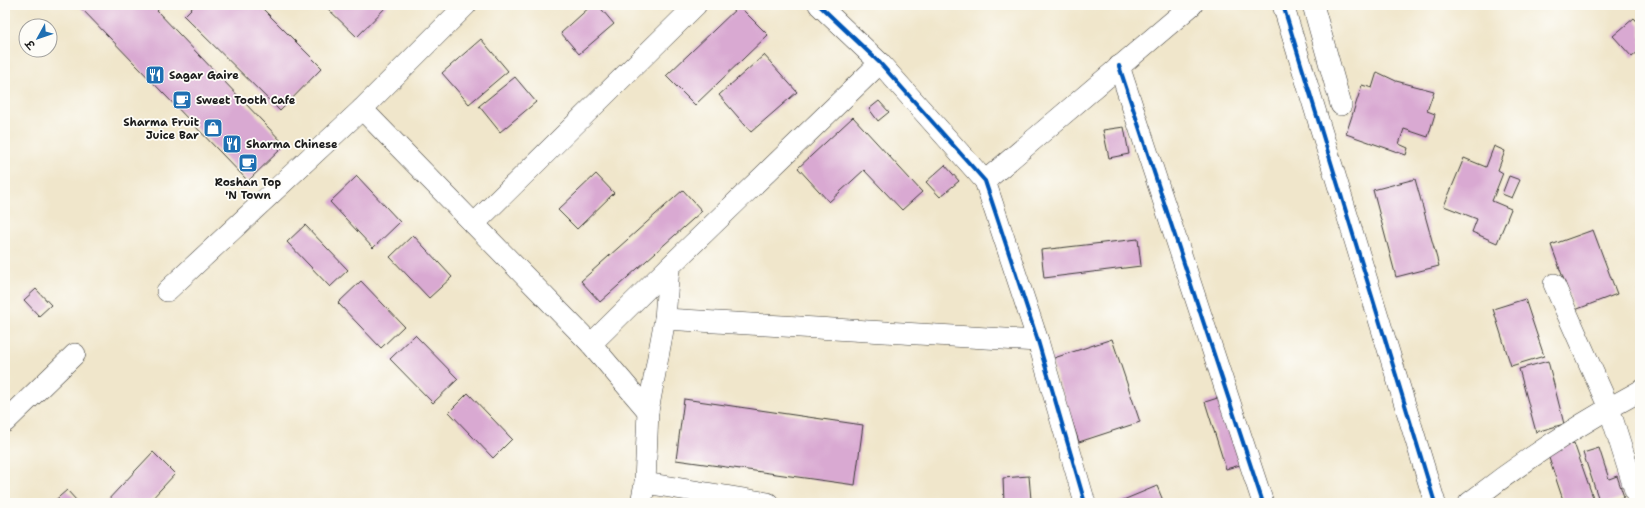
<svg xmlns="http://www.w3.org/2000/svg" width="1645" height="508" viewBox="0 0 1645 508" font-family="'Shantell Sans','Playpen Sans Deva',sans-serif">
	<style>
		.building { fill: #d9a9d2 }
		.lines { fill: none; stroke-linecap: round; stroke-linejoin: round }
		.minor-casing { stroke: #3c3a36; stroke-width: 22 }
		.minor { stroke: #fff; stroke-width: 21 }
		.cycleway-casing { stroke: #fdfcf7; stroke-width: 6 }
		.cycleway { stroke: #0057b8; stroke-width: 4 }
		.labels { text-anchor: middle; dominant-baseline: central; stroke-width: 3.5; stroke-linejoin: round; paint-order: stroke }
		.poi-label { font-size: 11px; font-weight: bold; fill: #1c1c1c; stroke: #fdfcf7; text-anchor: start }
	</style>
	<rect width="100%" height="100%" fill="#fdfcf7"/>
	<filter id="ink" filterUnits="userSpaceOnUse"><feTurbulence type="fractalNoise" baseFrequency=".025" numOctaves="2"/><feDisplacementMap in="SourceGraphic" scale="8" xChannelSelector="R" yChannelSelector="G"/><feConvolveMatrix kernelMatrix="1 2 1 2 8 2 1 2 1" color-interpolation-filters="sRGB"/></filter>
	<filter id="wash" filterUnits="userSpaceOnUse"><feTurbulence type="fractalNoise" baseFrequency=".012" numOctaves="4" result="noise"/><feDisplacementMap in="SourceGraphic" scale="16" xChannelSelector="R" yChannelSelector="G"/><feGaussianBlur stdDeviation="0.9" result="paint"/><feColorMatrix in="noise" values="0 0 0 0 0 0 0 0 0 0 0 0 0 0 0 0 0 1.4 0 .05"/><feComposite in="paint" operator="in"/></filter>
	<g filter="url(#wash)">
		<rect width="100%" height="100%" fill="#f0e6cb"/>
		<g id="blocks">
			<g class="building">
				<polygon points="82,5 163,5 157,11 285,145 248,181 80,7"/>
				<polygon points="195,5 259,5 322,68 280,111 184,16"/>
				<polygon points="324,5 388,5 357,37"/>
				<polygon points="592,5 598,5 614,24 579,54 561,33"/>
				<polygon points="739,6 768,35 695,105 666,76"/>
				<polygon points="1634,18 1640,25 1640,50 1632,57 1613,36"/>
				<polygon points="481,39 508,71 469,104 442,73"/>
				<polygon points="764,55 797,92 751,132 719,95"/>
				<polygon points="1377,72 1396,81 1434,91 1427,111 1435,114 1428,137 1404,129 1399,144 1408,148 1406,155 1346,134 1362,85 1372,88"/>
				<polygon points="515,77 536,102 500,132 479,106"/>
				<polygon points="879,101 889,112 878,121 869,109"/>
				<polygon points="853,117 922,192 902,210 864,170 829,202 798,168"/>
				<polygon points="1124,127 1129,154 1109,158 1103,130"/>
				<polygon points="1494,146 1505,151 1498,170 1503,173 1492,201 1511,209 1497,243 1472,232 1477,219 1444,206 1464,158 1486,167"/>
				<polygon points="945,165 959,181 940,197 926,182"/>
				<polygon points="596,174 614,193 577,229 558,210"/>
				<polygon points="357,176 400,222 373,248 330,202"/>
				<polygon points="1509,176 1520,180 1512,198 1502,194"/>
				<polygon points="1415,179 1439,266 1396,277 1373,190"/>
				<polygon points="683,190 702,211 600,302 581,281"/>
				<polygon points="305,225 348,270 330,287 287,242"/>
				<polygon points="1593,230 1617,294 1575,310 1551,245"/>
				<polygon points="413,235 452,277 429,298 390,257"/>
				<polygon points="1138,239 1141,266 1044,278 1041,250"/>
				<polygon points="361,281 404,326 381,348 338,303"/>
				<polygon points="36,289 51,305 39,316 24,300"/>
				<polygon points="1525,299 1544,356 1511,366 1493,309"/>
				<polygon points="415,335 458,379 433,403 390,359"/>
				<polygon points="1112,339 1140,422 1079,442 1051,359"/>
				<polygon points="1548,361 1564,424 1536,432 1519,369"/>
				<polygon points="468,393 512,439 493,458 449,412"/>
				<polygon points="1227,395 1247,463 1226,469 1205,402"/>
				<polygon points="684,399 863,425 855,485 676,460"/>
				<polygon points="1574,443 1595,503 1564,503 1547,452"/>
				<polygon points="1599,448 1609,479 1617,476 1624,497 1605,503 1600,503 1583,453"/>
				<polygon points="153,452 175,474 148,503 105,503"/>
				<polygon points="1029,476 1031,500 1004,503 1003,478"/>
				<polygon points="1157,486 1164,503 1116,503"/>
				<polygon points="67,490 77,501 75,503 52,503"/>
			</g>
		</g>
	</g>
	<g filter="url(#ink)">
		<use href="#blocks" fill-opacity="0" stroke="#3c3a36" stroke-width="1"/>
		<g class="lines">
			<defs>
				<g id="minor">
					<polyline points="819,5 880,63 985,181 1038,341 1085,503"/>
					<polyline points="1283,5 1435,503"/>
					<polyline points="1313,5 1341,105"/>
					<polyline points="1119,66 1263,503"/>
					<polyline points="362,109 591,344 648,411"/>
					<polyline points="985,181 1192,5"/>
					<polyline points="474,224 696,5"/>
					<polyline points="1554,284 1609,408 1639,503"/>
					<polyline points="167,291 362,109 466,5"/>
					<polyline points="665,319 1038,341"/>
					<polyline points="591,344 669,267 880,63"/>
					<polyline points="5,422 75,354"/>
					<polyline points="645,483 768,503"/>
					<polyline points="641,503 645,483 648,411 665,319 669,267"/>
					<path d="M1469,503C1523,461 1580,423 1640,391"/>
				</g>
			</defs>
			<use href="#minor" class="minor-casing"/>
			<use href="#minor" class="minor"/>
			<defs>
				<g id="cycleway">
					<polyline points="819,5 880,63 985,181 1038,341 1085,503"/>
					<polyline points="1283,5 1435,503"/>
					<polyline points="1119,66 1263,503"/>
				</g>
			</defs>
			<use href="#cycleway" class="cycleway-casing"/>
			<use href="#cycleway" class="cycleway"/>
		</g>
	</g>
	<defs>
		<symbol id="restaurant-square" viewBox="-11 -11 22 22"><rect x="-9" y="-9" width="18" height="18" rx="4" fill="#1f6fb2" stroke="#fdfcf7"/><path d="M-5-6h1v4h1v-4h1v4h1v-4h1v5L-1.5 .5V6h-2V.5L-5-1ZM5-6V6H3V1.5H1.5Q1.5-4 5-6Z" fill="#fff"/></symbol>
		<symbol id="cafe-square" viewBox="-11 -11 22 22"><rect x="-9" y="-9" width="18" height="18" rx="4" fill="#1f6fb2" stroke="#fdfcf7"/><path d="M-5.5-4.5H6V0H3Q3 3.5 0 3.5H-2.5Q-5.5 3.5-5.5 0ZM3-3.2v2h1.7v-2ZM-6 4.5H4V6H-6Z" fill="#fff"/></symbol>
		<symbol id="shop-square" viewBox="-11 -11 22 22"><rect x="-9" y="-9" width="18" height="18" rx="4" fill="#1f6fb2" stroke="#fdfcf7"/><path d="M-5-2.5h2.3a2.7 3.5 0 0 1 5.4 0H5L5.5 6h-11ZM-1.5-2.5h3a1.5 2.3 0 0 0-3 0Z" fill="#fff"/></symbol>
	</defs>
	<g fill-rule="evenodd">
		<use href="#restaurant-square" x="144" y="64" width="22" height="22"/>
		<use href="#cafe-square" x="171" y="89" width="22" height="22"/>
		<use href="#shop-square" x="202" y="117" width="22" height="22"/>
		<use href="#restaurant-square" x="221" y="133" width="22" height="22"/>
		<use href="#cafe-square" x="237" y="152" width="22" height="22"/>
	</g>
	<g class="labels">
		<g class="poi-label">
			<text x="169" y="75">Sagar Gaire</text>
			<text x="196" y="100">Sweet Tooth Cafe</text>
			<text x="199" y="122" text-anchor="end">Sharma Fruit<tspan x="199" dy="13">Juice Bar</tspan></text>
			<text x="246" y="144">Sharma Chinese</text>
			<text x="248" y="182" text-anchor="middle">Roshan Top<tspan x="248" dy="13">'N Town</tspan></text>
		</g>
	</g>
	<rect width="1645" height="508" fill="none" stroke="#fdfcf7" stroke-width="20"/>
	<g transform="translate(38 38) rotate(230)"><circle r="19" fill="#fdfcf7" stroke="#a3a29f"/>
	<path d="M0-3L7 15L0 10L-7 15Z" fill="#1f6fb2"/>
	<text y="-6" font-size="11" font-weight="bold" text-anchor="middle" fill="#1c1c1c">उ</text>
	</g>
</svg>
